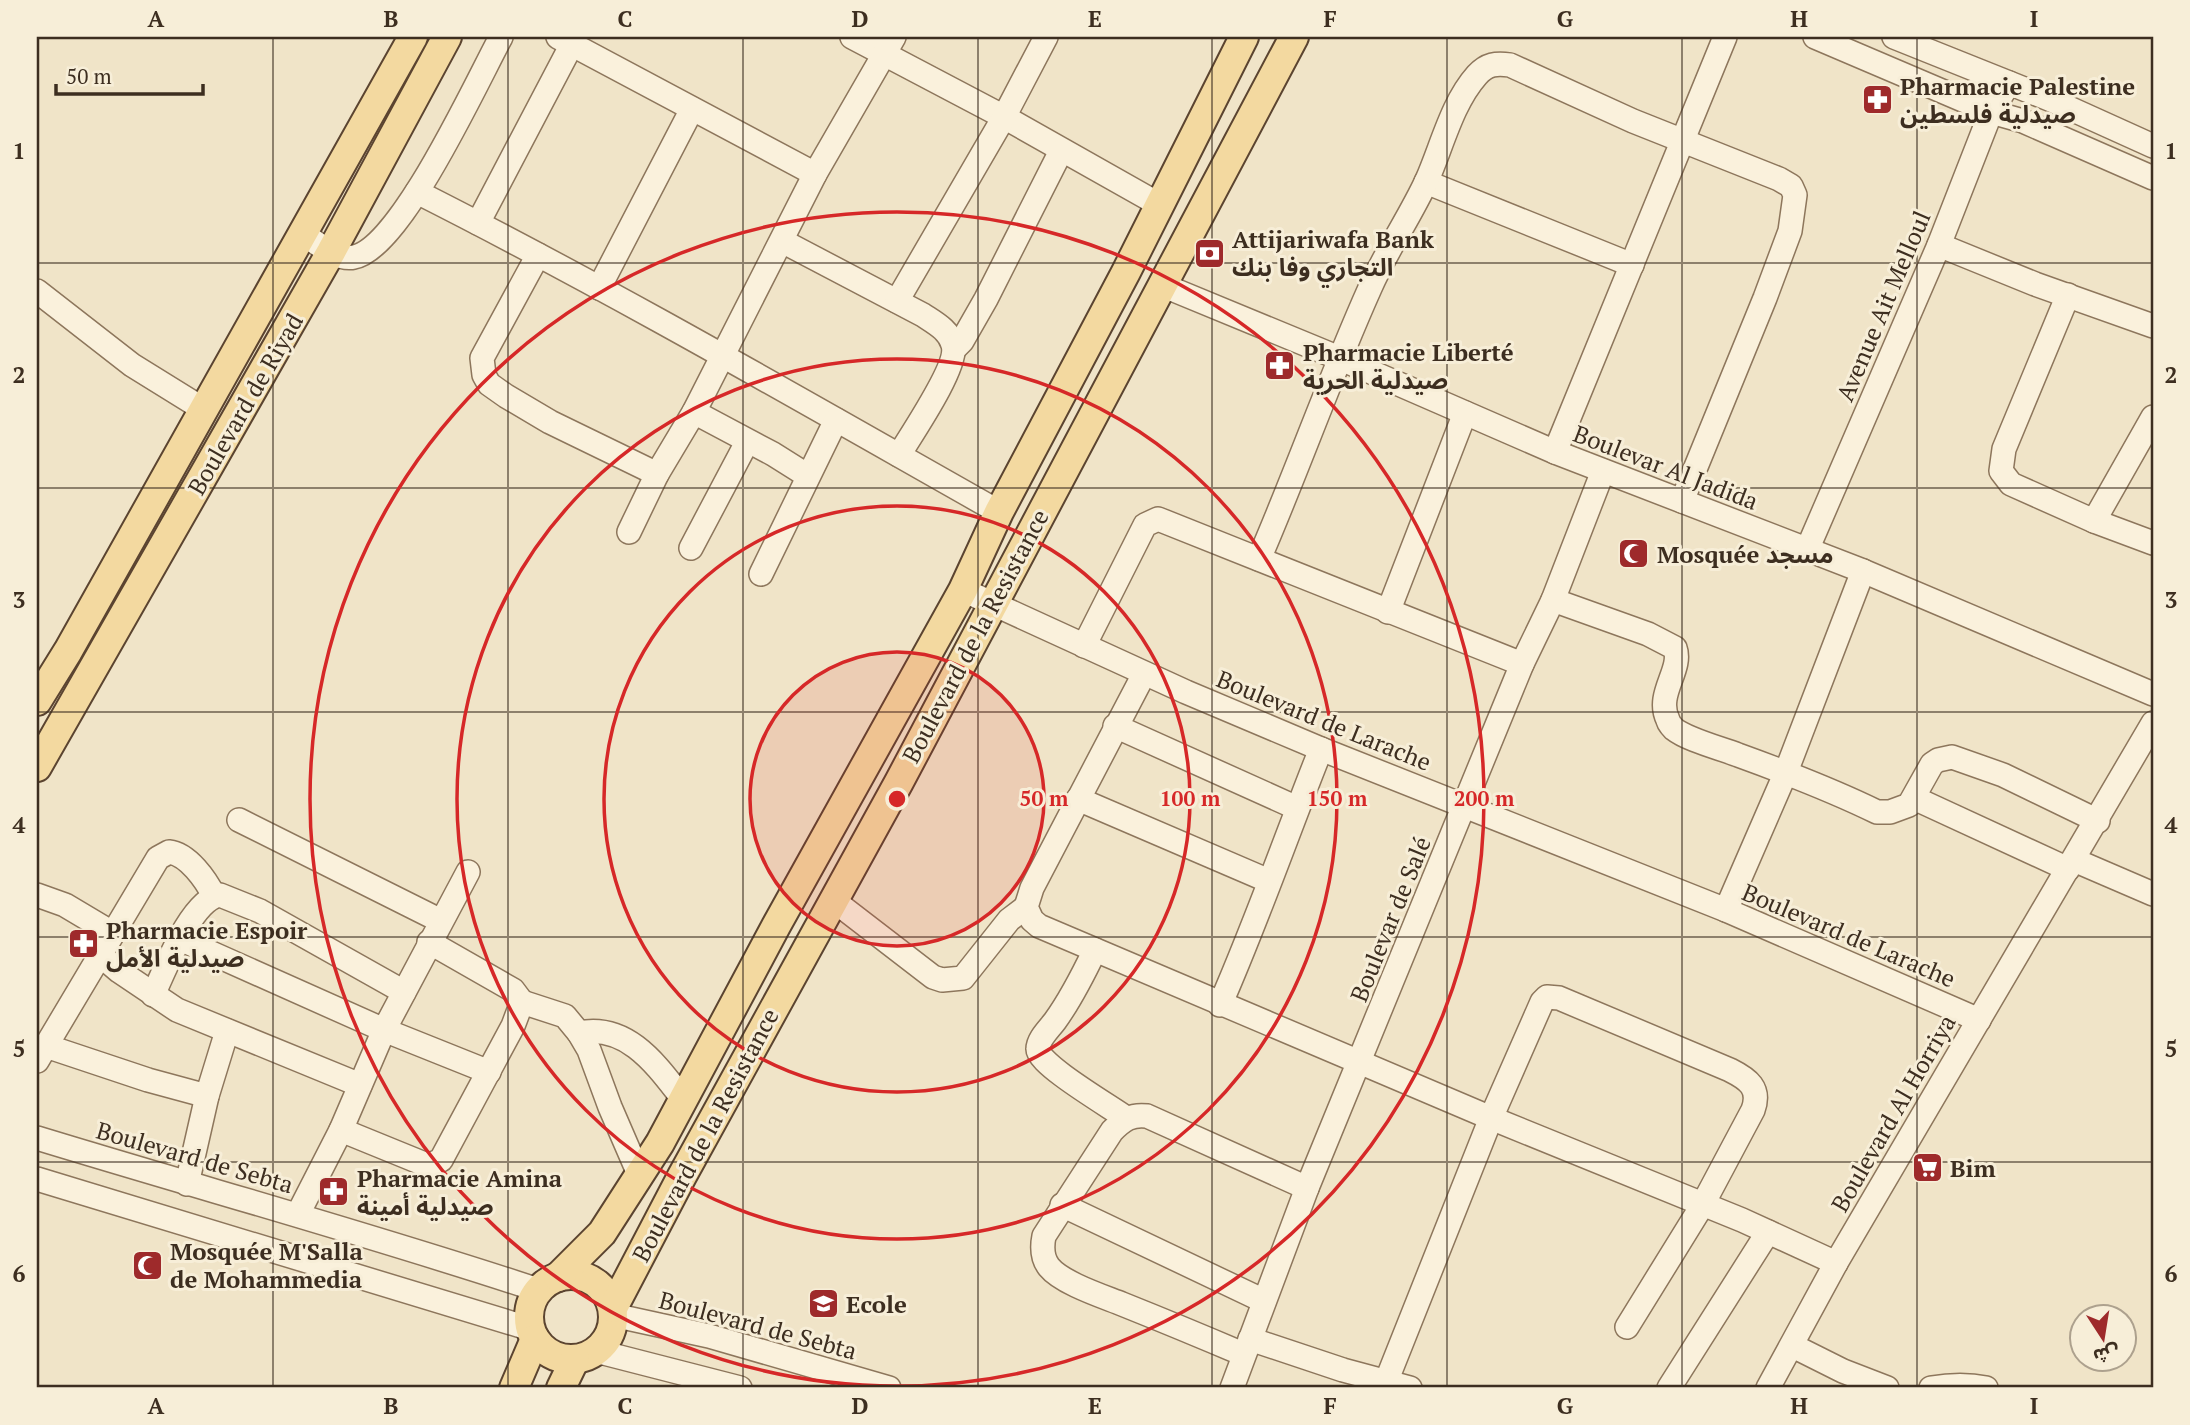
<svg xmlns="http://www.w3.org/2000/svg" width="2190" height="1425" viewBox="0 0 2190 1425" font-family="'PT Serif','Noto Sans Arabic',serif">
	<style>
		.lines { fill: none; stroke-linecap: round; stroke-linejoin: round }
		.minor-casing { stroke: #8d765c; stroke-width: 26 }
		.major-casing { stroke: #5b4430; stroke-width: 32 }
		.minor { stroke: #faf1dc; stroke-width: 23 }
		.major { stroke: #f3d9a0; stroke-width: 28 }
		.grid { fill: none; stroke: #3d2e20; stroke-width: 2; stroke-opacity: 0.55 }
		.ring { fill: none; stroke: #d62828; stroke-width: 3.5 }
		.labels { text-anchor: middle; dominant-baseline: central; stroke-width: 6; stroke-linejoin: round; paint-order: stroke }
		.poi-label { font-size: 24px; font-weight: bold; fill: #3d2e20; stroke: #f7eed8; text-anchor: start }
		.street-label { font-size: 24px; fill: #3d2e20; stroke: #f7eed8 }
		.centre { fill: #d62828; stroke: #f7eed8; stroke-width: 3.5 }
		.ring-label { font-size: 21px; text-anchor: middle; font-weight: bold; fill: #d62828; stroke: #f7eed8; stroke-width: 6; stroke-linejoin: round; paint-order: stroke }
		.neatline { fill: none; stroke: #3d2e20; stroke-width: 2.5 }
		.grid-label { font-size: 23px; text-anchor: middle; font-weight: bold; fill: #3d2e20 }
	</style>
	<rect width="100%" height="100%" fill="#f0e4c8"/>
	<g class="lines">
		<defs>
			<g id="minor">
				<polyline points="558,37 815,174"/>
				<polyline points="852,37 1004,117 1160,205"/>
				<polyline points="1815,37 1991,112 2023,121 2153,178"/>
				<polyline points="1894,37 2049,99 2153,146"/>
				<polyline points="1426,182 1632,265"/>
				<path d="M417,192C615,292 806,403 999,512"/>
				<polyline points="478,223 572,44"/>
				<path d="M302,233C316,242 337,261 354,257C401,248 477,81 501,37"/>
				<path d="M782,241L923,315C935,323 949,330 953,345C959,365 911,435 899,455"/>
				<polyline points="1939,245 2035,284 2153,326"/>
				<polyline points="538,255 482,358 484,375 489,384 506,396 550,422 657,474"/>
				<polyline points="1162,285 1339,358 1555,452 1863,571 2153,694"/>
				<polyline points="599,288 692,109"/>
				<polyline points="37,291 132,365 203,409"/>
				<polyline points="2068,295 2004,449 2001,471 2011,484 2094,521 2153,543"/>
				<polyline points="897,301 1004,117 1046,37"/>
				<polyline points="955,348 962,341 986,299 1061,151"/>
				<polyline points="694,412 773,454 808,476"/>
				<polyline points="1555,452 1725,37"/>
				<polyline points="2094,521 2153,417"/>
				<polyline points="629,532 657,474 694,412 815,174 894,37"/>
				<polyline points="691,548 747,442"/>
				<polyline points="1807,550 1939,245 1991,112 2009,83"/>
				<path d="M1259,559C1298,469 1330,377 1370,288C1386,251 1410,217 1427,180C1442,146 1452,103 1477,75C1487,64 1496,63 1510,65L1633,121L1779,179L1791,186L1795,195L1790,231L1765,298L1682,501"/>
				<polyline points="761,574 836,420"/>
				<polyline points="963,590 1186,692 1321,749 1726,910 1979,1020"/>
				<path d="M1553,600L1648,634L1675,648C1683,670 1655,694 1668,720C1668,722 1672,727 1674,729C1688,740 1720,748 1738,755C1785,772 1832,790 1877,812H1890L1909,805L1932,764L1938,760L1952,757L2003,775L2098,821"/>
				<polyline points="1388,612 1465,413"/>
				<polyline points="1084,646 1145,525 1158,519 1522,664"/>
				<polyline points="1144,674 1032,888 1026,907 1032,920 1039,926 1491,1118 1742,1220 1836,1263"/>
				<polyline points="1115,726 1297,808"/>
				<polyline points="1914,798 2068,869"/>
				<polyline points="1078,799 1269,881"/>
				<polyline points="239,820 441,921"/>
				<polyline points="2074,860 2153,894"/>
				<polyline points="37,895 65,905 112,933"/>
				<polyline points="833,900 933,977 942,980 963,978 1009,920 1026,907"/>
				<polyline points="1726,910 1786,772 1863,571"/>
				<polyline points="180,939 384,1030 489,1072"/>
				<path d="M1095,950C1083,975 1071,999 1055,1021C1049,1029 1038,1039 1038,1049C1037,1064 1111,1107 1126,1118"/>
				<polyline points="99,954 119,971 177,1010 360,1085"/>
				<path d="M153,995C165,970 191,900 220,895L260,911L404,992"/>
				<polyline points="522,1002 565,1016 579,1033 589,1050 610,1107 639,1174"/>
				<path d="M1220,1005C1257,921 1287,834 1321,749"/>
				<path d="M579,1033C628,1023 657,1066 683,1099"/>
				<polyline points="46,1046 148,1080 207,1096"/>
				<path d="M37,1061L158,858L169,852C188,854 206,880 214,896"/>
				<polyline points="341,1130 422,1163 430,1165 441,1160 513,1026 522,1002 513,990 429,942"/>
				<path d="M37,1138C204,1189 372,1235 538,1290"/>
				<polyline points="37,1179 531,1329"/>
				<polyline points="187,1184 207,1096 227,1031"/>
				<polyline points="1062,1205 1264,1301"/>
				<polyline points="298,1214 341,1130 384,1030 468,872"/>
				<polyline points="613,1315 709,1336 889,1388"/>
				<polyline points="1250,1339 1343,1370 1410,1388"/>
				<polyline points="1793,1346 1843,1371 1887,1388"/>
				<polyline points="596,1351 740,1388"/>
				<path d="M1243,1354C1203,1337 1162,1320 1122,1304C1102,1296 1062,1283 1049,1267C1042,1258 1042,1246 1044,1236L1112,1131C1123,1120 1131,1114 1147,1116L1307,1188"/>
				<path d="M1386,1382L1491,1118L1542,1002L1547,997L1559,998L1730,1070C1748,1079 1761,1088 1753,1110L1703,1204L1627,1327"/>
				<polyline points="1232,1388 1307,1188 1522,664 1553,600 1603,471"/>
				<polyline points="1669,1388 1768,1232"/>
				<polyline points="1768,1388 1836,1263 2153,723"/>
				<path d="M1931,1388C1950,1385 1966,1384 1986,1388"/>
			</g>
			<g id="major">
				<polyline points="37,701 68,651 413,37"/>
				<polyline points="37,767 331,252 447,37"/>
				<circle cx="571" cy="1317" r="42"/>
				<polyline points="558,1277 602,1233 660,1143 776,926 963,590 999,512 1126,272 1244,37"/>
				<polyline points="613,1308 682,1176 899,782 1294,37"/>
				<polyline points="514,1388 535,1339"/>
				<polyline points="561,1388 575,1359"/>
			</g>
		</defs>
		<use href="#minor" class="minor-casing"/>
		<use href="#major" class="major-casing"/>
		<use href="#minor" class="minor"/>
		<use href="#major" class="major"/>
	</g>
	<path class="grid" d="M273,37V1388M508,37V1388M743,37V1388M978,37V1388M1212,37V1388M1447,37V1388M1682,37V1388M1917,37V1388M37,263H2153M37,488H2153M37,712H2153M37,937H2153M37,1162H2153"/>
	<circle cx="897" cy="799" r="147" fill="#d62828" fill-opacity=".12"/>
	<g class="ring">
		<circle cx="897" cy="799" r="147"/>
		<circle cx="897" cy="799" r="293"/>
		<circle cx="897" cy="799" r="440"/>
		<circle cx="897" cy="799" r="587"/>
	</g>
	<defs>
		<symbol id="pharmacy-square" viewBox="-11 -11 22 22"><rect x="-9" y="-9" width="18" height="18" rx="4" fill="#9e2a2b" stroke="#f7eed8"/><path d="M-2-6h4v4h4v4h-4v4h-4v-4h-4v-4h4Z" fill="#fff"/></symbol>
		<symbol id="bank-square" viewBox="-11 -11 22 22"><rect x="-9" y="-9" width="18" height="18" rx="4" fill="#9e2a2b" stroke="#f7eed8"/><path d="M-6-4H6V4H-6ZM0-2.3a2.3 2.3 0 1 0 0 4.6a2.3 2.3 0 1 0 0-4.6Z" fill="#fff"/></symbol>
		<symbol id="mosque-square" viewBox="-11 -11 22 22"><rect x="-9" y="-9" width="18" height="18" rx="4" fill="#9e2a2b" stroke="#f7eed8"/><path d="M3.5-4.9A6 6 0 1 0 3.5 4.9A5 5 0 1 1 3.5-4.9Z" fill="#fff"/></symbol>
		<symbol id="supermarket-square" viewBox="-11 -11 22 22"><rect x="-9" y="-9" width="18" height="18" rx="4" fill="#9e2a2b" stroke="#f7eed8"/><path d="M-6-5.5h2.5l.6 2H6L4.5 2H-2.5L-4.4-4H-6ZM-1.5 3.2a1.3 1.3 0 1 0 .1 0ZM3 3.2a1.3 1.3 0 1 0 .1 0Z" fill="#fff"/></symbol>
		<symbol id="school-square" viewBox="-11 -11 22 22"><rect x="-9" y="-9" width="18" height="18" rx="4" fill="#9e2a2b" stroke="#f7eed8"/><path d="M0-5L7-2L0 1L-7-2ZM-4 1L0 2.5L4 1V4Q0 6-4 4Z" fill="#fff"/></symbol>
	</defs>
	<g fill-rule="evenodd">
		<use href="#pharmacy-square" x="1860" y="82" width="35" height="35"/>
		<use href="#bank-square" x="1192" y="236" width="35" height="35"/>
		<use href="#pharmacy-square" x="1262" y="348" width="35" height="35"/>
		<use href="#mosque-square" x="1616" y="536" width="35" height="35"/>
		<use href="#pharmacy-square" x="66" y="926" width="35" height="35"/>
		<use href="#supermarket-square" x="1910" y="1150" width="35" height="35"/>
		<use href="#pharmacy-square" x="316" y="1174" width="35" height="35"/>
		<use href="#mosque-square" x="130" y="1248" width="35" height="35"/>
		<use href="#school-square" x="806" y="1286" width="35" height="35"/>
	</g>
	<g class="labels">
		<g class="poi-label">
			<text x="1900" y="86">Pharmacie Palestine<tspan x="1900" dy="28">صيدلية فلسطين</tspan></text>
			<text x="1232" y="239">Attijariwafa Bank<tspan x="1232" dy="28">التجاري وفا بنك</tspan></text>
			<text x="1303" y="352">Pharmacie Liberté<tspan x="1303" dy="28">صيدلية الحرية</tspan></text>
			<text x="1657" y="554">Mosquée مسجد</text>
			<text x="106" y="930">Pharmacie Espoir<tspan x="106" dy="28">صيدلية الأمل</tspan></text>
			<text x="1950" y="1168">Bim</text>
			<text x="357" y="1178">Pharmacie Amina<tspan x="357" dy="28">صيدلية أمينة</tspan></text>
			<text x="170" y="1251">Mosquée M'Salla<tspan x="170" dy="28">de Mohammedia</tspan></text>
			<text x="846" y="1304">Ecole</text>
		</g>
		<g class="street-label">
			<text transform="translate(1883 306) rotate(-67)">Avenue Ait Melloul</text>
			<text transform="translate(245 404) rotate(-60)">Boulevard de Riyad</text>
			<text transform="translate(1666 467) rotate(21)">Boulevar Al Jadida</text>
			<text transform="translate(975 636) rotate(-62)">Boulevard de la Resistance</text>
			<text transform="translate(1324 720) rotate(22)">Boulevard de Larache</text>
			<text transform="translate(1390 919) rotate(-68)">Boulevar de Salé</text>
			<text transform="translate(1849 935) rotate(23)">Boulevard de Larache</text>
			<text transform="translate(1893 1113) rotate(-60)">Boulevard Al Horriya</text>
			<text transform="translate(705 1135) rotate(-62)">Boulevard de la Resistance</text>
			<text transform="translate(195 1157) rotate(16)">Boulevard de Sebta</text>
			<text transform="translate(758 1325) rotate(15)">Boulevard de Sebta</text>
		</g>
	</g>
	<circle cx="897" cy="799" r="10" class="centre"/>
	<g class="ring-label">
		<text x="1044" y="806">50 m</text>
		<text x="1190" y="806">100 m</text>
		<text x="1337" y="806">150 m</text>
		<text x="1484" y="806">200 m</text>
	</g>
	<rect width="2190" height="1425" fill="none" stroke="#f7eed8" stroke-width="77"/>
	<g transform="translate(2103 1338) rotate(168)"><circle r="33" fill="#f7eed8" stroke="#ada18e" stroke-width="2"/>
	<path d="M0-5L12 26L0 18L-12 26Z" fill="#9e2a2b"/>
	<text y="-10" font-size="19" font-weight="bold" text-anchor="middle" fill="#3d2e20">ش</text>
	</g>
	<path d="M56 84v10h147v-10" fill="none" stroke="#3d2e20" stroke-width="3.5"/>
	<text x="66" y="84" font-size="21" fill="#3d2e20" stroke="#f7eed8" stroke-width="5" paint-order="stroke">50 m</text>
	<rect x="38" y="38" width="2114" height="1348" class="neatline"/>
	<g class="grid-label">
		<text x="156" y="27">A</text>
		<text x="391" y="27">B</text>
		<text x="625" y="27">C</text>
		<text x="860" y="27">D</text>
		<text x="1095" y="27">E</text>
		<text x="1330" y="27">F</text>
		<text x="1565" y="27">G</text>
		<text x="1799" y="27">H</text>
		<text x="2034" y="27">I</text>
		<text x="19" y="159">1</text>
		<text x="2171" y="159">1</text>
		<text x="19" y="383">2</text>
		<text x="2171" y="383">2</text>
		<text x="19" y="608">3</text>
		<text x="2171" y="608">3</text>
		<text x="19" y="833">4</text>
		<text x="2171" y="833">4</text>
		<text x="19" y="1057">5</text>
		<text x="2171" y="1057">5</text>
		<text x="19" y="1282">6</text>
		<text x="2171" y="1282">6</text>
		<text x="156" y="1414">A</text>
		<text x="391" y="1414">B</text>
		<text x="625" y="1414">C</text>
		<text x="860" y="1414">D</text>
		<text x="1095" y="1414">E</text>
		<text x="1330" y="1414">F</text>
		<text x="1565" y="1414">G</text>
		<text x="1799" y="1414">H</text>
		<text x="2034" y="1414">I</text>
	</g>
</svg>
